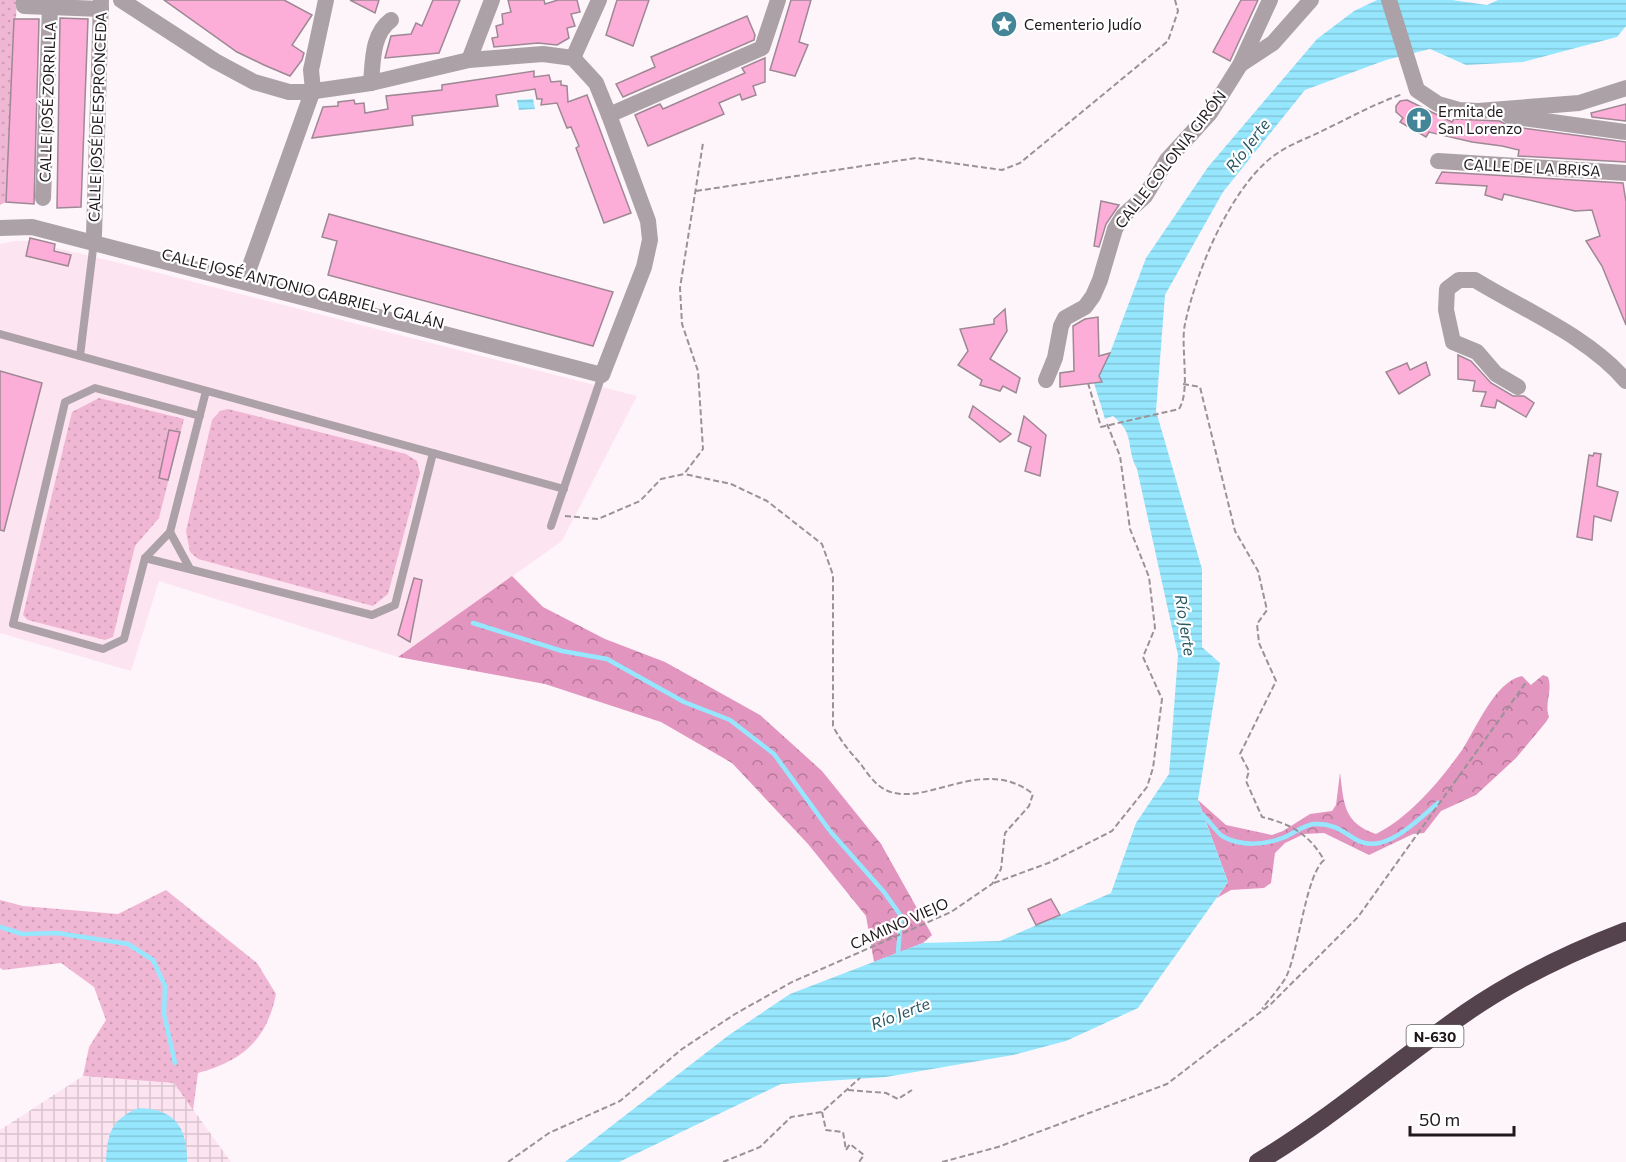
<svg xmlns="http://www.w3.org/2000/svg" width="1626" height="1162" viewBox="0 0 1626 1162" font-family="Commissioner,sans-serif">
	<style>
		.built { fill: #fde4f1 }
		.industrial { fill: url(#industrial-grid) }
		.green { fill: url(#green-dots) }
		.forest { fill: url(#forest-crowns) }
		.water { fill: url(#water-rules) }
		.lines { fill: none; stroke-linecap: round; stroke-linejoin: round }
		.stream { stroke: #96e7fe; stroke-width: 4.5 }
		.building { fill: #fcaed9; stroke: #9d8893; stroke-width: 1.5 }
		.path { stroke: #9a9297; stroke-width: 2; stroke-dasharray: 6 3; stroke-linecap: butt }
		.lane { stroke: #aba1a6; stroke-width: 8 }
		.street { stroke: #aba1a6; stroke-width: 16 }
		.highway { stroke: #54424c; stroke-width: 18 }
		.labels { text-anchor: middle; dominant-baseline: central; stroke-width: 4.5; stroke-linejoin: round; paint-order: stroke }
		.shield { fill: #fff; stroke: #625d60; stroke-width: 1.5 }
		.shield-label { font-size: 14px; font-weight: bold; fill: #1f181c }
		.poi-label { font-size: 15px; fill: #1f181c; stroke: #fff; text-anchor: start }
		.street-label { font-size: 15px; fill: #1f181c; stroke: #fff }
		.water-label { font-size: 16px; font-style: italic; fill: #295764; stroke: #fff }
	</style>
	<defs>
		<pattern id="industrial-grid" width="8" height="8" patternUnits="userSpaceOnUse" patternTransform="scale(1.5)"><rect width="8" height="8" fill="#fde4f1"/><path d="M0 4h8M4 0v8" fill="none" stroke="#d8c3ce"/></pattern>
		<pattern id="green-dots" width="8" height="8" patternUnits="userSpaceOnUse" patternTransform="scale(1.5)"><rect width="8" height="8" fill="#f0b7d5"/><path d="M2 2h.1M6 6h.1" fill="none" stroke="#cd9db6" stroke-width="1.8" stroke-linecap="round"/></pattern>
		<pattern id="forest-crowns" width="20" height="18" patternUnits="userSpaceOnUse" patternTransform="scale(1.5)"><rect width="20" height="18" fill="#e295bf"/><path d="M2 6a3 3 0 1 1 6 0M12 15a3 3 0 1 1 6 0" fill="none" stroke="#b7799a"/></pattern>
		<pattern id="water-rules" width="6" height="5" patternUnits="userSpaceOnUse" patternTransform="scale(1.5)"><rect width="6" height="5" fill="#96e7fe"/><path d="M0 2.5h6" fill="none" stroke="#81c5d9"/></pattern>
	</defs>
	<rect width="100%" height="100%" fill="#fef5fa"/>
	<polygon class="built" points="15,241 27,241 124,264 637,396 562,541 398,657 159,581 131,671 0,633 0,244"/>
	<polygon class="industrial" points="83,1076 174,1083 231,1162 0,1162 0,1130"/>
	<g class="green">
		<polygon points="0,0 17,0 6,202 0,205"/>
		<polygon points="99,398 184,419 159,518 135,546 113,637 105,640 28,620 23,615 72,412"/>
		<polygon points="228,409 406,454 417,461 420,473 388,594 373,606 198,559 190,552 186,531 212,420 220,411"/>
		<path d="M166,890L257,963L276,994C267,1040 242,1061 198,1073L193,1110L174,1083L83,1076L89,1047L106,1020L94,987L61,963L3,970L0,968V900L23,906L118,914Z"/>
	</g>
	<g class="forest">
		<polygon points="512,576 543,607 605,639 665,662 760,715 822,771 881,844 932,935 923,943 874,962 866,916 808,844 732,763 661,722 545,684 398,657"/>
		<path d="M1543,675L1548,677C1553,691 1544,703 1549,717L1546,722L1516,758L1476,795L1441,811L1424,833L1413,834L1369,855L1324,833L1304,834L1285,843L1275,853L1271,883L1264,888L1231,890L1217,898L1228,882L1198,800L1226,825L1272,835L1283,831L1310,814L1332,811L1336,805L1340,773C1344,803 1343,823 1376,834C1410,817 1440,781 1462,750C1476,729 1495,681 1522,676L1531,685Z"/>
	</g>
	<g class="water">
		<path d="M1377,0H1452L1487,5L1498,0H1626V26L1617,37L1523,62L1466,65L1430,49L1386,60L1305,90L1223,192L1165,295L1156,411L1202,569V647L1220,663L1198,800L1228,882L1138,1008L1066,1041L1013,1055L886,1077L781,1084L619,1162H565L729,1035L790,994L923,943L1000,941L1111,893L1136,823L1169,774L1178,655L1137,469C1125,446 1136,435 1113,416L1105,419L1094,383L1110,353L1146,258L1208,167L1317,39L1354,11Z"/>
		<polygon points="533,99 535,109 519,110 517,100"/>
		<path d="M139,1108C175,1109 187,1127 187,1162H106C107,1134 111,1119 139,1108Z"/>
	</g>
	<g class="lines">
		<g class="stream">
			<polyline points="473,623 562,651 607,659 684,702 730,720 774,754 830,831 884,892 901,916 898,953"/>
			<path d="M1203,815C1209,821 1216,831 1222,836C1240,847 1266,845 1285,837C1294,833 1304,825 1314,824C1332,823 1341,830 1355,839C1384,857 1417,820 1438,803"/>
			<polyline points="0,927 22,934 57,933 128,944 153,960 165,986 164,1014 175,1063"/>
		</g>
	</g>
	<g class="building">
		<polygon points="164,0 284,0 312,15 292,45 304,53 302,60 290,76 264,65 237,52"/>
		<polygon points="350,0 379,0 375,13"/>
		<polygon points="433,0 460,0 439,53 385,58 391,36 411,34 416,23 422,26"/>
		<polygon points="508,0 544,0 545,4 558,0 577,0 580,12 571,14 575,26 567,28 569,38 557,45 538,43 494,47 492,38 498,37 496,26 503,24 502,14 511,12"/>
		<polygon points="617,0 649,0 633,46 606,35"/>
		<polygon points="791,0 811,0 799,42 808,45 795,76 770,70"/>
		<polygon points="1241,0 1258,0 1230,61 1213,52"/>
		<polygon points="747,16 755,35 754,40 623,97 616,84 655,67 651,57"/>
		<polygon points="60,18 88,19 81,207 57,208"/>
		<polygon points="14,19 39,19 34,204 6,202"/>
		<polygon points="765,58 765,82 753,86 756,95 742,100 740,94 719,103 724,114 648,146 635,115 660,104 663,109 745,73 742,68"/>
		<polygon points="534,71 534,77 549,75 551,82 561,81 561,85 567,86 568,102 587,95 631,213 604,223 576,148 579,146 571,127 567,128 557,103 541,105 542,99 537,99 535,89 496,95 498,106 412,116 413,125 312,138 323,107 338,106 338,102 354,100 355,104 364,103 365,113 388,109 386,96 442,90 442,85"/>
		<polygon points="1407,100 1452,122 1454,119 1500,121 1508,126 1626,142 1626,162 1518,156 1519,150 1502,146 1472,142 1429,132 1426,137 1400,122 1403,118 1396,112 1396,106 1400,101"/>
		<polygon points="1626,104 1626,121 1592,117 1591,113"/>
		<polygon points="1442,172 1623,183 1626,202 1626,325 1602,266 1586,241 1600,236 1592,210 1575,211 1504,194 1502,200 1485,195 1487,186 1436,183"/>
		<polygon points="1101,201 1119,205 1106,224 1099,247 1094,246"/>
		<polygon points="329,214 613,292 593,346 328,275 337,241 322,237"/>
		<polygon points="30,238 55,244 54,251 71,255 68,266 26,256"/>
		<polygon points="1005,309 1007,331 990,359 1020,378 1016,393 1003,386 1000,391 980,385 982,380 958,365 968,351 960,329 994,324 994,319"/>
		<polygon points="1098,317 1099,356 1110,353 1099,376 1102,382 1060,387 1060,373 1074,371 1073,326 1085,319"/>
		<polygon points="1458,355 1471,361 1491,383 1513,396 1524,396 1534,403 1526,417 1497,400 1495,408 1481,406 1486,392 1473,391 1475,381 1458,379"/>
		<polygon points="1426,362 1430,375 1399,394 1386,372 1407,363 1410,370"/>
		<polygon points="0,371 42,383 4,531 0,530"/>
		<polygon points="973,406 1011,434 1000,442 969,417"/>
		<polygon points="1024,416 1046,435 1040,476 1025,471 1031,447 1018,441"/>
		<polygon points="169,430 180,432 168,480 159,478"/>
		<polygon points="1594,453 1601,454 1597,486 1618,492 1611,521 1594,516 1592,540 1577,537 1589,455 1593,456"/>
		<polygon points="414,578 422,580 410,642 398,635"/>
		<polygon points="1051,899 1060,915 1036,925 1028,909"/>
	</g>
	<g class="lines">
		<g class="path">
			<polyline points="696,191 916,158 1002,170 1020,163 1168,41 1178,11 1175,0"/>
			<path d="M1088,383L1101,427L1179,409C1191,391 1180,345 1185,324C1196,272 1229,191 1272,157C1289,144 1309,138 1328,128C1353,116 1376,103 1403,94"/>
			<path d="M1183,384L1200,387L1235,531L1258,571L1267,610L1257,624L1259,643L1276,681L1240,754L1249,771L1246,781L1262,817C1291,824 1309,834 1324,860C1306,875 1299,948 1287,975C1281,987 1270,998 1262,1009"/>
			<polyline points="565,516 598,519 640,501 661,479 684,474 703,449 698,371 682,324 680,288 703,143"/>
			<polyline points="994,883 1051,862 1112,831 1147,787 1153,768 1162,699 1143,657 1155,628 1149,577 1130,529 1120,456 1107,424"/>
			<polyline points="848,1090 886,1093 898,1099 912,1090"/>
			<polyline points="822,1112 826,1130 843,1132 846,1150 850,1144 864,1155 859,1162"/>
			<path d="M508,1162L549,1133L620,1101L682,1049L735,1014L792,982L951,912L992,884L1001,869L1005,833L1029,806L1033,794C979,751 917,817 878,785C871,779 865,770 860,763C849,751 840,740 833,726V575L822,544L767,501L731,484L684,474"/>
			<polyline points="723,1162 760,1147 791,1117 822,1112 860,1078"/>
			<polyline points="942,1162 998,1147 1167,1084 1271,1004 1358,917 1527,681"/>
		</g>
		<g class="lane">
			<polyline points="0,334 564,489"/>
			<polyline points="80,356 94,241"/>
			<polyline points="200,416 95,388 65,402 13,624 103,649 124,639 145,558 170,532 206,391"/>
			<polyline points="551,526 602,375"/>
			<polyline points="170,532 189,567"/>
			<polyline points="145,558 372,615 395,605 433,453"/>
		</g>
		<g class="street">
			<polyline points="24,0 24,6 101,9"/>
			<polyline points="1389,0 1417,90 1438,104 1459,110 1478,111 1579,103 1626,88"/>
			<polyline points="573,58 599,0"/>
			<polyline points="469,60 492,0"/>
			<polyline points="1241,64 1273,43 1311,0"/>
			<path d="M371,83C373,60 372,34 391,20"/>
			<polyline points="609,115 762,48 778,0"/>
			<polyline points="1509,116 1626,132"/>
			<polyline points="1438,161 1626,173"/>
			<polyline points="43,198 50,7"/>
			<polyline points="0,228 32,227 602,375 644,267 650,240 648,221 609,115 596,83 573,58 543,54 469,60 371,83 308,92 289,92 254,82 215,61 121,0"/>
			<polyline points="94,235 101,0"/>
			<polyline points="245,280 313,90 311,70 326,0"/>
			<polyline points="1046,380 1055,358 1061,326 1065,318 1085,307 1093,296 1100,280 1115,229 1123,216 1145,196 1167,160 1210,113 1240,65 1270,0"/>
			<path d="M1518,387L1496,374L1477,352L1453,342L1446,310L1447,289L1459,280H1475C1524,310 1589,337 1626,381"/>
		</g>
		<path class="highway" d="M1258,1162C1332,1118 1396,1061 1467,1012C1515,979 1571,952 1626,931"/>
	</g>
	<defs>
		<symbol id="sight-disc" viewBox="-11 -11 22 22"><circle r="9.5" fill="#448698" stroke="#fff"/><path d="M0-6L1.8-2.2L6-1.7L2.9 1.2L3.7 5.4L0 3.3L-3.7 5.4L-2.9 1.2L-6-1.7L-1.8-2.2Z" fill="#fff"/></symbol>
		<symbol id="church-disc" viewBox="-11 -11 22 22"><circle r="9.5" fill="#448698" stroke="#fff"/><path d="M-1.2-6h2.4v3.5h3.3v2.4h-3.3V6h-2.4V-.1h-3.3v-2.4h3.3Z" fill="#fff"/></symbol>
	</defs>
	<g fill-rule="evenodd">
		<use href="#sight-disc" x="989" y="9" width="30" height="30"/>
		<use href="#church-disc" x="1404" y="105" width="30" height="30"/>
	</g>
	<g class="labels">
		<rect class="shield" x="1406.5" y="1025" width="57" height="22" rx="4.5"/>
		<g class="shield-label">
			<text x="1435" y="1036">N-630</text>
		</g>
		<g class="poi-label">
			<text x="1024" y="24">Cementerio Judío</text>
			<text x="1438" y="111">Ermita de<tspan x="1438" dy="17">San Lorenzo</tspan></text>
		</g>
		<g class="street-label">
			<text transform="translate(47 102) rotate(-88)">CALLE JOSÉ ZORRILLA</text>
			<text transform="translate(97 117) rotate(-88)">CALLE JOSÉ DE ESPRONCEDA</text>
			<text transform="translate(1170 159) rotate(-52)">CALLE COLONIA GIRÓN</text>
			<text transform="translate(1532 167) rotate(3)">CALLE DE LA BRISA</text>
			<text transform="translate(303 288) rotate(14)">CALLE JOSÉ ANTONIO GABRIEL Y GALÁN</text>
			<text transform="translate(899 923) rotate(-24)">CAMINO VIEJO</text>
		</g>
		<g class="water-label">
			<text transform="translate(1247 145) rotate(-53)">Río Jerte</text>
			<text transform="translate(1186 625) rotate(81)">Río Jerte</text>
			<text transform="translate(900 1013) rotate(-21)">Río Jerte</text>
		</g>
	</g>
	<path d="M1410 1126v9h104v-9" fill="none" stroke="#1f181c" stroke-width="3"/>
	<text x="1419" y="1126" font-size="18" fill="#1f181c" stroke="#ffffff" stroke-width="4.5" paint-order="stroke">50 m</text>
</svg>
